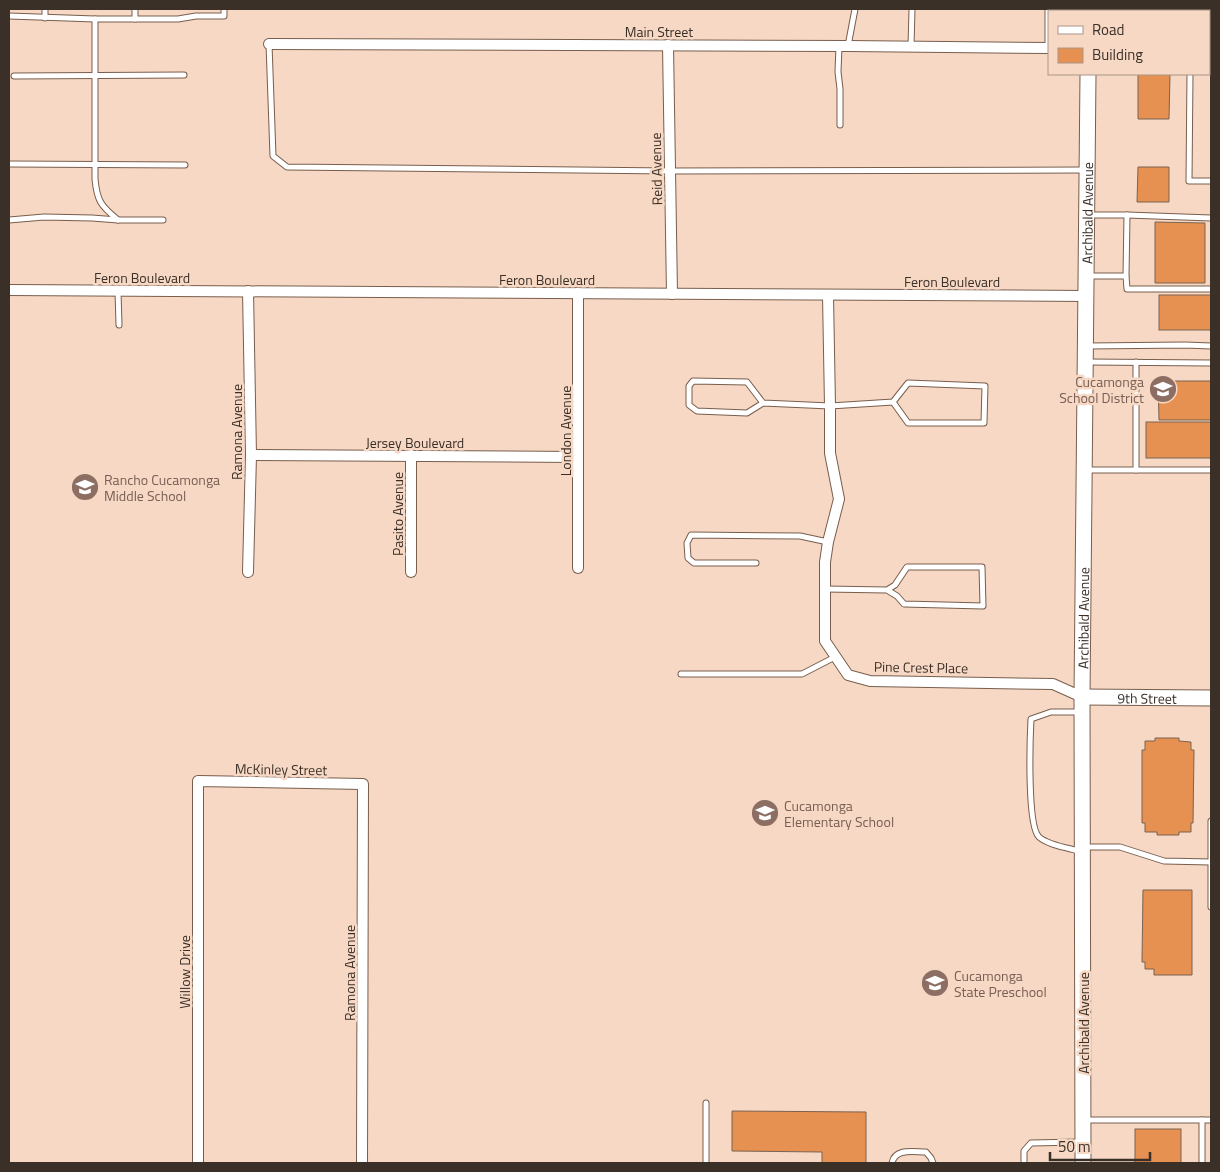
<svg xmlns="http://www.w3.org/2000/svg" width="1220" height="1172" viewBox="0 0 1220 1172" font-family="'Titillium Web',sans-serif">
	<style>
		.building { fill: #e69151; stroke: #7b6250 }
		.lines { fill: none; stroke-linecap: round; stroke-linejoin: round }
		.lane-casing { stroke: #785e4d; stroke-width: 7 }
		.street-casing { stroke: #785e4d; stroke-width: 12 }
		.secondary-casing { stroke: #785e4d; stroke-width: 17 }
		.lane { stroke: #fff; stroke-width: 5 }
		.street { stroke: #fff; stroke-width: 10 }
		.secondary { stroke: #fff; stroke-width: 15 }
		.labels { text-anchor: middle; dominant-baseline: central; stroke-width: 5; stroke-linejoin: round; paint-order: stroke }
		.street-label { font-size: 14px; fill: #3b3028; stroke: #f6d8c4 }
		.education-label { font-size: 14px; fill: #785e54; stroke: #f6d8c4; text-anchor: start }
	</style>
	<rect width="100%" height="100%" fill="#f6d8c4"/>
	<g class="building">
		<polygon points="1138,74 1170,74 1169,119 1138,119"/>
		<polygon points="1138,167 1169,167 1169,202 1137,202"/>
		<polygon points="1155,222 1205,223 1205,283 1155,283"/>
		<rect x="1159" y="295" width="52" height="35"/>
		<polygon points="1158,381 1211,381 1211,420 1159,420"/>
		<rect x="1146" y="422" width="65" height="36"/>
		<polygon points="1155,738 1179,738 1179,741 1191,742 1191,750 1194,750 1193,823 1191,823 1191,832 1179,832 1179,835 1157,835 1157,832 1145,832 1145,823 1142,823 1142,750 1145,750 1145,741 1155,741"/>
		<polygon points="1143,890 1192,890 1192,975 1154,975 1154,969 1145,969 1145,962 1142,962"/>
		<polygon points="732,1111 866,1112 866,1163 822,1163 822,1152 732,1151"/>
		<rect x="1135" y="1129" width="46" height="34"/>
	</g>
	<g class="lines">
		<defs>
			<g id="lane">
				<polyline points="135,9 135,19"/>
				<polyline points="1048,9 1048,48"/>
				<polyline points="1147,11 1147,9"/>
				<polyline points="1191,11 1191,9"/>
				<polyline points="9,16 95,19 178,19 196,16 224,16 224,9"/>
				<polyline points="45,18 45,9"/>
				<path d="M95,19V179C97,201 101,206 118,220"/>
				<polyline points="269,44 273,156 287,167 670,171 1086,170"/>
				<polyline points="839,46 838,72 840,89 840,125"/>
				<polyline points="848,46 855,9"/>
				<polyline points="911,46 912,9"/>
				<polyline points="1209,49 1211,49"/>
				<polyline points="1190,74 1189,181 1211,181"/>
				<polyline points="14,76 184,75"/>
				<polyline points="10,164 185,165"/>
				<polyline points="1088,215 1127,215 1126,276"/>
				<polyline points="1127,215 1211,218"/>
				<polyline points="9,220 44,217 92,218 118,220 163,220"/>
				<polyline points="1087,276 1126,276 1127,289 1211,289"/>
				<polyline points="118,291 119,325"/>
				<polyline points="1088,346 1185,345 1211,346"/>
				<polyline points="1088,362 1211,363"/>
				<polyline points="763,403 747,382 693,381 689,386 689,405 697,411 747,413 763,403 830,406 893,402 908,423 984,423 985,386 908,383 893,402"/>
				<polyline points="1087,470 1136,470 1136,362"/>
				<polyline points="1136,470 1211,470"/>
				<polyline points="756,563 694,563 688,558 687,543 691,535 800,536 828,542"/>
				<polyline points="825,589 887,590 897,596 904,604 983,606 982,567 907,567 895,585 887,590"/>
				<polyline points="681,674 802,674 835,657"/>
				<polyline points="1211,821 1211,907"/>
				<polyline points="1085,847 1120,847 1164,861 1211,862"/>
				<path d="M1079,851C1068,848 1048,845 1039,837C1027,826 1030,738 1031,719L1051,712H1081"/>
				<polyline points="1084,1120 1211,1120"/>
				<polyline points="1202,1120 1202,1163"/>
				<polyline points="706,1163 706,1103"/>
				<path d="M892,1163C895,1148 913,1152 926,1152L931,1158L933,1163"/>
				<polyline points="1024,1163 1024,1151 1031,1143 1080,1142"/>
			</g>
			<g id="street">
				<polyline points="269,44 848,46 1049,48"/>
				<polyline points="668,45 672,294"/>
				<polyline points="9,290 1086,296"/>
				<polyline points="828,295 830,406 830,453 839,499 828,542 825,562 825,641 848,675 870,681 1053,684 1082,697"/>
				<polyline points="251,455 578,457"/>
				<polyline points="578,568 578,293"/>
				<polyline points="248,572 251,455 248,291"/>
				<polyline points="411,572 411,455"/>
				<polyline points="198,1163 198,781 363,784 362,1163"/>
			</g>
			<g id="secondary">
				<polyline points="1088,11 1088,9"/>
				<path id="s1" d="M1082,697L1211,698"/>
				<path id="s2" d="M1083,1163L1082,697L1088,74"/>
			</g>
		</defs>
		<use href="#lane" class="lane-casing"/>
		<use href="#street" class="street-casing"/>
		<use href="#secondary" class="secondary-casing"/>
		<use href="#lane" class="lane"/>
		<use href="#street" class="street"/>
		<use href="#secondary" class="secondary"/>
	</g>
	<defs>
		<symbol id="school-disc" viewBox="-11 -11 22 22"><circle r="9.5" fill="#8d6e63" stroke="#f6d8c4"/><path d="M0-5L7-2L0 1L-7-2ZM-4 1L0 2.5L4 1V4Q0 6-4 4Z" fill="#fff"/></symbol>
	</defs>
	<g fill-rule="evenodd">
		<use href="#school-disc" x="1147" y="373" width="32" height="32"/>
		<use href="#school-disc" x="69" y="471" width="32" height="32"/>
		<use href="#school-disc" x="749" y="797" width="32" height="32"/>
		<use href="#school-disc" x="919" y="967" width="32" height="32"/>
	</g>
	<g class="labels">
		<g class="street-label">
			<text x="659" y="31">Main Street</text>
			<text transform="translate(656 169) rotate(-91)">Reid Avenue</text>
			<text stroke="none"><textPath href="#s2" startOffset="950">Archibald Avenue</textPath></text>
			<text x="142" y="277">Feron Boulevard</text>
			<text x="547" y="279">Feron Boulevard</text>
			<text x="952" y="281">Feron Boulevard</text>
			<text transform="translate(565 431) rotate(-90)">London Avenue</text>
			<text transform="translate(236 432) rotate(-90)">Ramona Avenue</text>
			<text x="415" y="442">Jersey Boulevard</text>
			<text transform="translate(397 514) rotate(-90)">Pasito Avenue</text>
			<text stroke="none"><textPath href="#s2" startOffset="545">Archibald Avenue</textPath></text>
			<text transform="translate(921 667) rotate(1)">Pine Crest Place</text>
			<text stroke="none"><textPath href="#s1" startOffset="65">9th Street</textPath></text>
			<text transform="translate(281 769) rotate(1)">McKinley Street</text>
			<text transform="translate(184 972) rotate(-90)">Willow Drive</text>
			<text transform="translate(349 973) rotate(-90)">Ramona Avenue</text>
			<text transform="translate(1083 1023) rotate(-90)">Archibald Avenue</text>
		</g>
		<g class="education-label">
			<text x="1144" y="381" text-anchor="end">Cucamonga<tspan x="1144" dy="16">School District</tspan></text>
			<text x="104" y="479">Rancho Cucamonga<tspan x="104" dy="16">Middle School</tspan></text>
			<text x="784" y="805">Cucamonga<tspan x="784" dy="16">Elementary School</tspan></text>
			<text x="954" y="975">Cucamonga<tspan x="954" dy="16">State Preschool</tspan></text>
		</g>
	</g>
	<rect width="1220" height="1172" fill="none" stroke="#3b3028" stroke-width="20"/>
	<rect x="1048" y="10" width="162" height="65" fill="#f6d8c4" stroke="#ab9586"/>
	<rect x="1058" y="26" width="25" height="8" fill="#ffffff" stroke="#ab9586"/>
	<text x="1092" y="35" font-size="15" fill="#3b3028">Road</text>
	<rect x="1058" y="48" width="25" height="15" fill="#e69151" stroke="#ab9586"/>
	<text x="1092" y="60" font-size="15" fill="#3b3028">Building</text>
	<path d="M1050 1152v8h100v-8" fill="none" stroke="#3b3028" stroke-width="2.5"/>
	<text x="1058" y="1152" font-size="15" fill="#3b3028" stroke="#f6d8c4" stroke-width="4" paint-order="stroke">50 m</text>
</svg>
